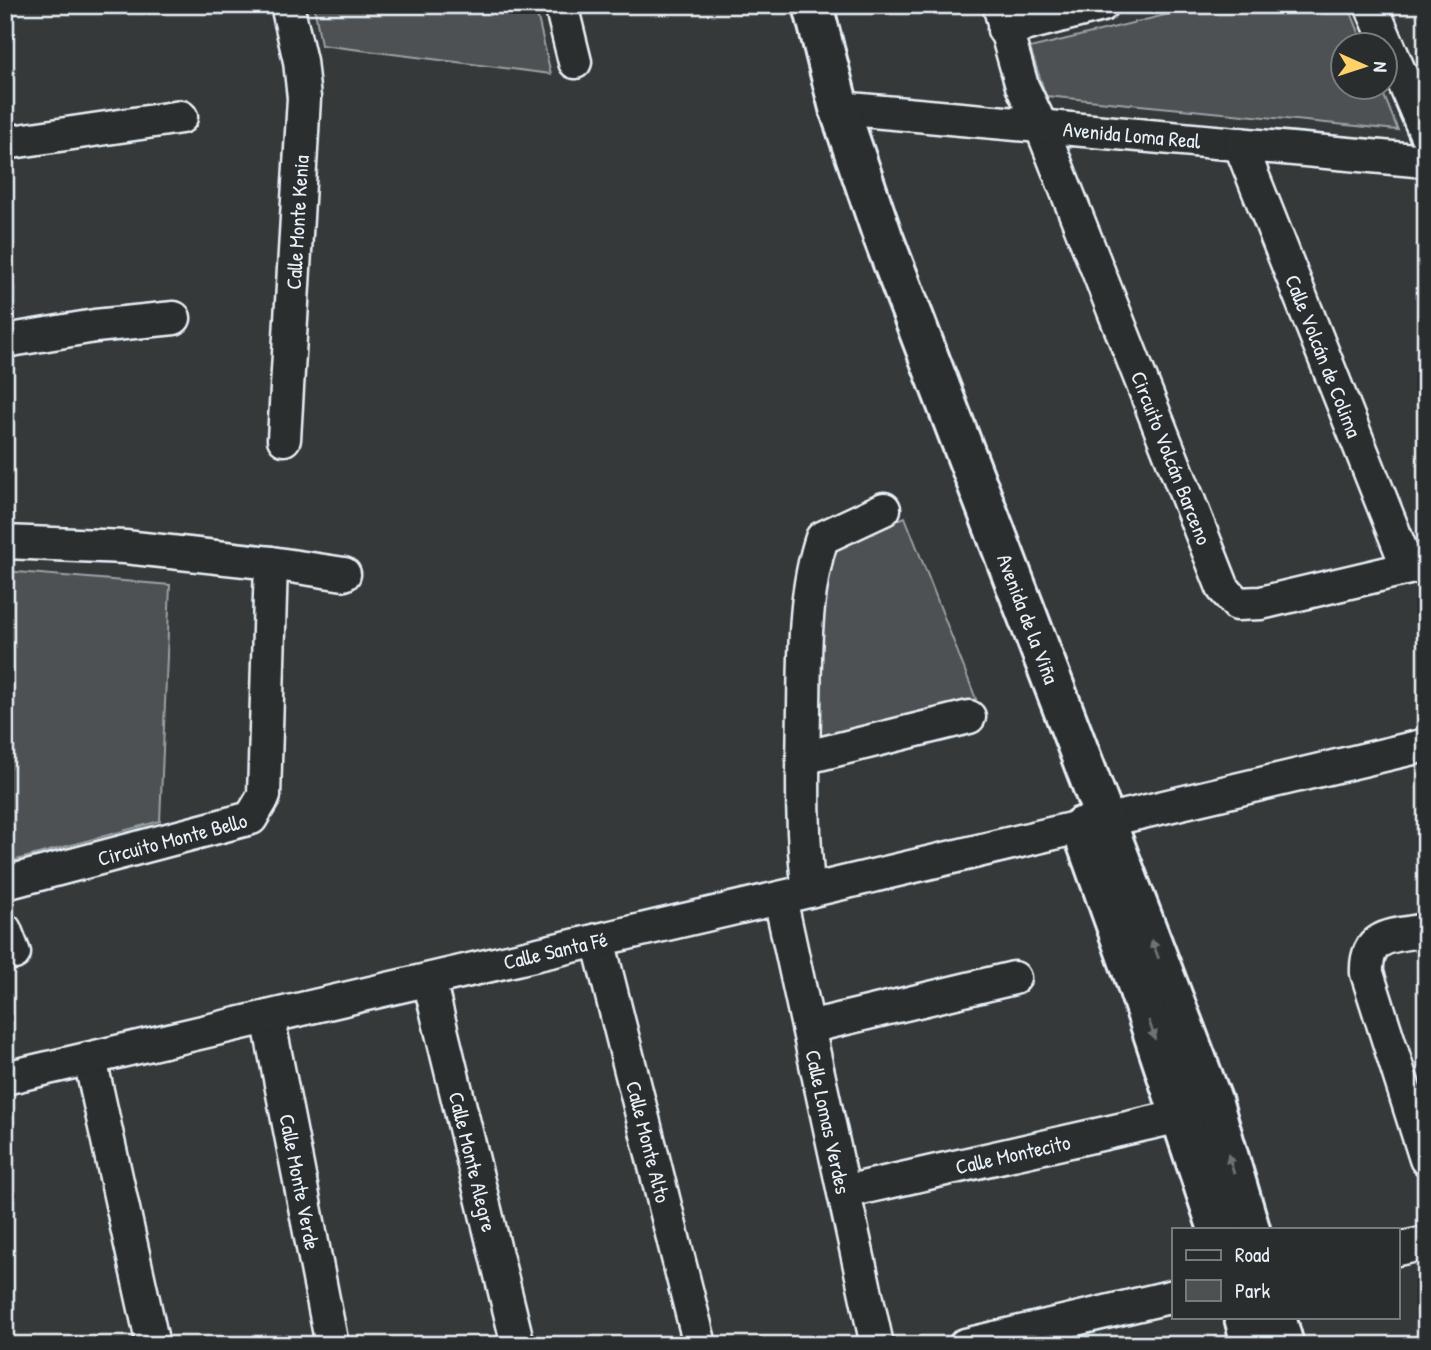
<svg xmlns="http://www.w3.org/2000/svg" width="1431" height="1350" viewBox="0 0 1431 1350" font-family="'Patrick Hand',sans-serif">
	<style>
		.green { fill: #4d5152; stroke: #9aa1a5; stroke-width: 2 }
		.lines { fill: none; stroke-linecap: round; stroke-linejoin: round }
		.minor-casing { stroke: #e8f1f8; stroke-width: 37 }
		.tertiary-casing { stroke: #e8f1f8; stroke-width: 44 }
		.minor { stroke: #2a2d2e; stroke-width: 32 }
		.tertiary { stroke: #2a2d2e; stroke-width: 38 }
		.oneway { fill: #6c7275 }
		.labels { text-anchor: middle; dominant-baseline: central; stroke-width: 6; stroke-linejoin: round; paint-order: stroke }
		.street-label { font-size: 21px; fill: #e8f1f8; stroke: #2a2d2e }
	</style>
	<rect width="100%" height="100%" fill="#35393a"/>
	<filter id="ink" filterUnits="userSpaceOnUse"><feTurbulence type="fractalNoise" baseFrequency=".0143" numOctaves="2"/><feDisplacementMap in="SourceGraphic" scale="14" xChannelSelector="R" yChannelSelector="G"/><feConvolveMatrix kernelMatrix="1 2 1 2 8 2 1 2 1" color-interpolation-filters="sRGB"/></filter>
	<g filter="url(#ink)">
		<g class="green">
			<polygon points="314,5 535,5 551,74 321,45"/>
			<polygon points="1206,5 1348,5 1364,45 1344,46 1344,88 1381,88 1398,130 1046,96 1030,48"/>
			<polygon points="905,517 976,699 814,741 829,548"/>
			<polygon points="5,571 170,585 160,821 5,863"/>
		</g>
		<g class="lines">
			<defs>
				<g id="minor">
					<polyline points="561,5 575,62"/>
					<path id="s1" d="M999,5L1022,86L1041,126L1223,588L1237,604L1261,603L1426,564"/>
					<polyline points="1371,5 1426,134"/>
					<polyline points="1004,30 1102,5"/>
					<path id="s2" d="M839,108L1426,161"/>
					<polyline points="5,143 181,117"/>
					<path id="s3" d="M1240,144L1408,568"/>
					<polyline points="5,341 95,326 174,318"/>
					<path id="s4" d="M284,439L304,98L300,61L287,5"/>
					<polyline points="5,542 125,547 271,563 344,574"/>
					<polyline points="803,758 969,717"/>
					<path id="s5" d="M5,883L251,818L264,796L271,563"/>
					<path d="M809,891C801,831 803,769 804,708C805,653 804,591 822,538L884,509"/>
					<path id="s6" d="M780,898L877,1345"/>
					<polyline points="5,930 14,953"/>
					<path d="M1426,930C1394,936 1365,933 1367,973L1426,1159"/>
					<path id="s7" d="M598,940L700,1345"/>
					<path id="s8" d="M429,980L518,1345"/>
					<path id="s9" d="M268,1017L332,1345"/>
					<polyline points="809,1027 1014,978"/>
					<polyline points="90,1059 153,1345"/>
					<path id="s10" d="M5,1078L809,891L1426,745"/>
					<path id="s11" d="M844,1192L1181,1116"/>
					<polyline points="1398,1249 1426,1243"/>
					<polyline points="965,1345 1174,1296"/>
				</g>
				<g id="tertiary">
					<path id="s12" d="M813,5L839,108L883,237L1212,1100L1250,1229"/>
					<polyline points="1081,827 1135,979 1218,1229"/>
					<polyline points="1244,1317 1251,1345"/>
					<polyline points="1276,1317 1284,1345"/>
				</g>
			</defs>
			<use href="#minor" class="minor-casing"/>
			<use href="#tertiary" class="tertiary-casing"/>
			<use href="#minor" class="minor"/>
			<use href="#tertiary" class="tertiary"/>
		</g>
		<defs><path id="oneway-solid" d="M-6-.8H1V-3.2L6.5 0L1 3.2V.8H-6Z" transform="scale(1.75)"/></defs>
		<g class="oneway">
			<use href="#oneway-solid" transform="translate(1155 949) rotate(-111)"/>
			<use href="#oneway-solid" transform="translate(1152 1030) rotate(72)"/>
			<use href="#oneway-solid" transform="translate(1231 1164) rotate(-107)"/>
		</g>
	</g>
	<g class="labels">
		<g class="street-label">
			<text stroke="none"><textPath href="#s2" startOffset="294">Avenida Loma Real</textPath></text>
			<text stroke="none"><textPath href="#s4" startOffset="217">Calle Monte Kenia</textPath></text>
			<text stroke="none"><textPath href="#s3" startOffset="228">Calle Volcán de Colima</textPath></text>
			<text stroke="none"><textPath href="#s1" startOffset="485">Circuito Volcán Barceno</textPath></text>
			<text stroke="none"><textPath href="#s12" startOffset="651">Avenida de la Viña</textPath></text>
			<text stroke="none"><textPath href="#s5" startOffset="173">Circuito Monte Bello</textPath></text>
			<text stroke="none"><textPath href="#s10" startOffset="565">Calle Santa Fé</textPath></text>
			<text stroke="none"><textPath href="#s6" startOffset="229">Calle Lomas Verdes</textPath></text>
			<text stroke="none"><textPath href="#s7" startOffset="208">Calle Monte Alto</textPath></text>
			<text stroke="none"><textPath href="#s11" startOffset="173">Calle Montecito</textPath></text>
			<text stroke="none"><textPath href="#s8" startOffset="187">Calle Monte Alegre</textPath></text>
			<text stroke="none"><textPath href="#s9" startOffset="168">Calle Monte Verde</textPath></text>
		</g>
	</g>
	<rect width="1431" height="1350" fill="none" stroke="#2a2d2e" stroke-width="28"/>
	<rect x="14" y="14" width="1403" height="1322" fill="none" stroke="#e8f1f8" stroke-width="2.5" filter="url(#ink)"/>
	<rect x="1172" y="1228" width="228" height="91" fill="#2a2d2e" stroke="#767b7f" stroke-width="2"/>
	<rect x="1186" y="1250" width="35" height="10" fill="#2a2d2e" stroke="#767b7f" stroke-width="2"/>
	<text x="1235" y="1262" font-size="21" fill="#e8f1f8">Road</text>
	<rect x="1186" y="1280" width="35" height="21" fill="#4d5152" stroke="#767b7f" stroke-width="2"/>
	<text x="1235" y="1298" font-size="21" fill="#e8f1f8">Park</text>
	<g transform="translate(1364 66) rotate(93)"><circle r="33" fill="#2a2d2e" stroke="#767b7f" stroke-width="2"/>
	<path d="M0-5L12 26L0 18L-12 26Z" fill="#ffd166"/>
	<text y="-10" font-size="19" font-weight="bold" text-anchor="middle" fill="#e8f1f8">N</text>
	</g>
</svg>
